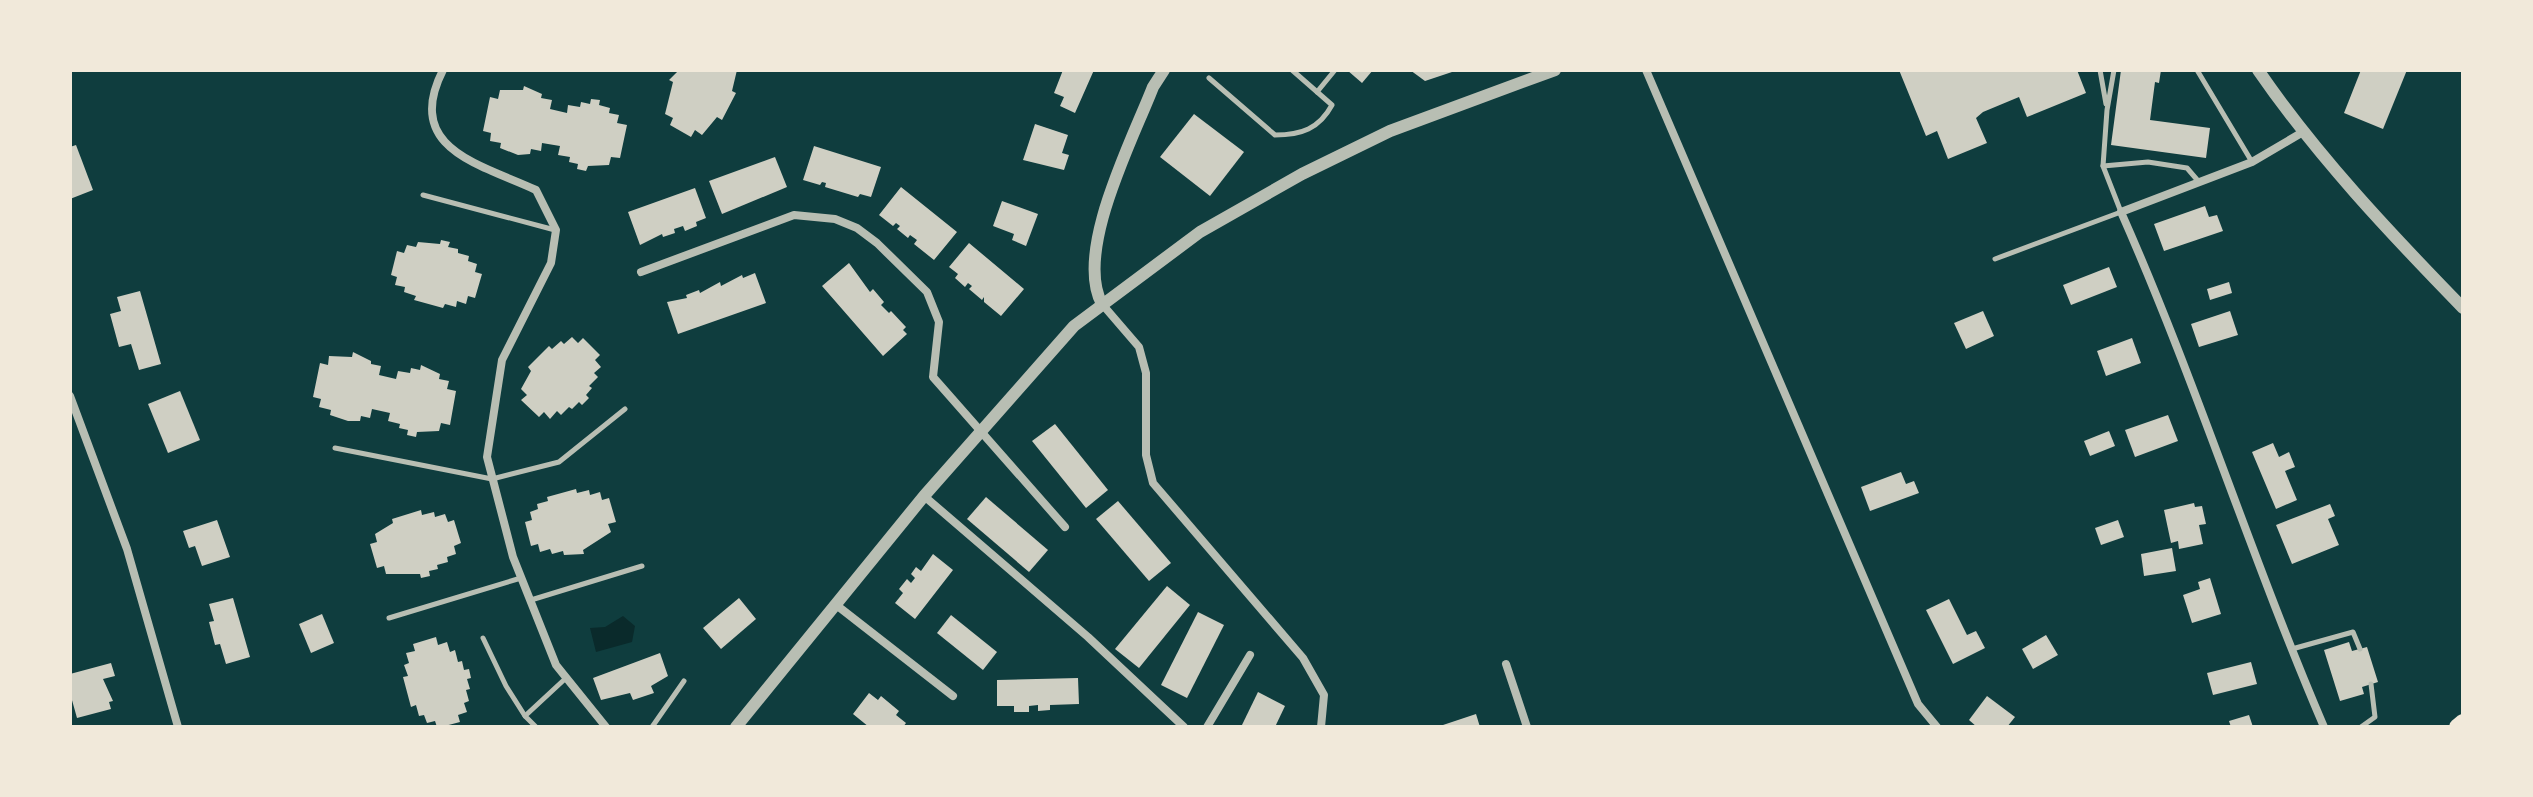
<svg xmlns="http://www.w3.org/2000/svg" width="2533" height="797" viewBox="0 0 2533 797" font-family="Montserrat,sans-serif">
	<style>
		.water { fill: #0a2a2b }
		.building { fill: #cfcfc3 }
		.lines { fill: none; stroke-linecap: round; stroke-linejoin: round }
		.service { stroke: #b8beb3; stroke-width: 5 }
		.minor { stroke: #b8beb3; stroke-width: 8 }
		.tertiary { stroke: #b8beb3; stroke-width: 12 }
		.trunk { stroke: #f1e9da; stroke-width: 16 }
	</style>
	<rect width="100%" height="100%" fill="#0f3d3e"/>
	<polygon class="water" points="623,616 635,626 632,642 596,652 590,628 605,627"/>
	<g class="building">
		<polygon points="679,70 737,70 732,91 736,93 722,120 717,117 702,135 695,130 691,137 670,125 673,118 665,114 673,82 669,80"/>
		<polygon points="1063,70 1094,70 1075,113 1060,106 1064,97 1054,93"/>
		<polygon points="1347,70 1373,70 1362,83"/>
		<polygon points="1410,70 1455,70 1455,71 1425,81"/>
		<polygon points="1899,70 2077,70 2086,93 2027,117 2019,97 1983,112 1976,118 1987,143 1948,159 1937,131 1926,136"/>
		<polygon points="2121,70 2161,70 2159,83 2155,82 2150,120 2210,128 2206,158 2111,145"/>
		<polygon points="2361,70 2407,70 2383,129 2344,113"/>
		<polygon points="524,86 542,94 541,98 552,100 550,109 567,113 568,105 580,107 581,102 590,104 591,99 600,100 599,105 610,108 609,113 619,115 617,123 627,125 620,158 611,157 609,165 588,166 586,171 577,169 578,164 569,162 570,157 558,155 560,146 542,143 541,151 531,149 530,154 518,155 500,148 501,143 490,141 491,133 483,131 490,97 498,99 500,90 523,90"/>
		<polygon points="1194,114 1244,152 1210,196 1160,157"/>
		<polygon points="1035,124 1068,135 1062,153 1069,155 1064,170 1023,160"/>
		<polygon points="76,145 93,190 70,199 70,147"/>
		<polygon points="814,146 881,167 871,197 860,194 858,197 825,187 826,183 822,182 820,185 803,180"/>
		<polygon points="775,157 787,187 722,214 709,181"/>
		<polygon points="901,187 957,232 934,260 914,244 917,240 910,235 908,238 897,229 900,226 896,223 893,226 879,215"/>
		<polygon points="695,188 706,218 696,222 697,226 685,231 683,226 674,229 675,233 663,237 662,234 640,245 628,212"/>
		<polygon points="1002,201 1038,214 1026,246 1012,240 1014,234 993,226"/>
		<polygon points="2205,206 2209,217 2217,215 2223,231 2164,251 2154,224"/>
		<polygon points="441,240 450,242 448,247 458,249 458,253 469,256 468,261 477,264 475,272 482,274 475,298 468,296 466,304 457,301 456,307 445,304 443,308 414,300 416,296 404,292 405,287 395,285 397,277 391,275 397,251 404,253 407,245 416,247 418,242 440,244"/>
		<polygon points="969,243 1024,289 1001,316 984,302 984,297 982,300 969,289 972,286 968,283 965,287 955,278 958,274 949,267"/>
		<polygon points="849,263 870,292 873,289 884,302 881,305 889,313 891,311 906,327 903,330 907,334 883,356 822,286"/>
		<polygon points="2109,267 2117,287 2071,305 2063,285"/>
		<polygon points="755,273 766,303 678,334 667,302 687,298 686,295 699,290 700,293 720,282 721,286 742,275 743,278"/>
		<polygon points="2229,282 2232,293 2210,300 2207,289"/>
		<polygon points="140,291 161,364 139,370 131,344 119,347 110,314 121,311 117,297"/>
		<polygon points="1983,311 1994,336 1966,349 1954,323"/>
		<polygon points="2230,311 2238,335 2199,347 2191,324"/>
		<polygon points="572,337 578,343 583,338 600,355 595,360 601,367 594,373 598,377 589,386 592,388 586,395 589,398 582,405 579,402 572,409 569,407 561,415 557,411 550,419 544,412 539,417 521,400 527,395 521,389 531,371 528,367 549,346 552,349 561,341 564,344"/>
		<polygon points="2132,338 2141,363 2106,376 2097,351"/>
		<polygon points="353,352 371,361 371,364 381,366 379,375 396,379 398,371 410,373 411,368 420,370 421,365 440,374 439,379 449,381 447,389 456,391 450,425 441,423 439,431 417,432 416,437 407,435 408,430 399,428 400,424 388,421 390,413 372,409 370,418 361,416 360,421 348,421 330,415 331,410 319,407 321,399 313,397 320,363 328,365 329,356 352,357"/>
		<polygon points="180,391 200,440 168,453 148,404"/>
		<polygon points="2168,415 2178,441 2135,457 2125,430"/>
		<polygon points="1055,424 1108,490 1086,508 1032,441"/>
		<polygon points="2109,431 2115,446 2090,456 2084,441"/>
		<polygon points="2273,443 2279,457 2289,452 2295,467 2285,471 2297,500 2276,509 2252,452"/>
		<polygon points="1901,472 1906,484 1914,481 1919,493 1870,511 1861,487"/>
		<polygon points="576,489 577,493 589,490 590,495 600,492 602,500 609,498 616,522 608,524 611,532 583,550 584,554 564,555 563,551 552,554 550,549 540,552 538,544 531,546 525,522 532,520 530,512 538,509 537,504 548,501 547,497"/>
		<polygon points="986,497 1048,550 1029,572 967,519"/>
		<polygon points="1118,501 1171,563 1149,581 1096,519"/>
		<polygon points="2194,503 2195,507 2202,506 2206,524 2199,525 2203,544 2179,549 2178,541 2171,543 2164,510"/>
		<polygon points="2330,504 2335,516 2328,519 2339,545 2292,564 2276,525"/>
		<polygon points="421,510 422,515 434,512 435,517 445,514 448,522 454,520 461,543 454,546 456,554 447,557 448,562 437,565 438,569 429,571 430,576 421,578 420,574 386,574 384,566 377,568 370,544 377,542 375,534 393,523 392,519"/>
		<polygon points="217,520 230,557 202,566 195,546 189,548 183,531"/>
		<polygon points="2118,520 2124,537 2101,545 2095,528"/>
		<polygon points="2172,548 2176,571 2144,576 2141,554"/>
		<polygon points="933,554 953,570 915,619 895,603 903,593 899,589 907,579 911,583 915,578 911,574 916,567 921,571"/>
		<polygon points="2210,578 2221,614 2192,623 2183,595 2200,589 2198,582"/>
		<polygon points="1167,586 1190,605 1139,668 1115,649"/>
		<polygon points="233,598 250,657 226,664 220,644 215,645 209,622 214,621 209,604"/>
		<polygon points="739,598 756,619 721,649 703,628"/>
		<polygon points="1949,599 1967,635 1976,631 1985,648 1953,664 1926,610"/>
		<polygon points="1198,612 1224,625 1187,698 1161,685"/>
		<polygon points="322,614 334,643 311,653 299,624"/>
		<polygon points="951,615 997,652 983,670 937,633"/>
		<polygon points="2046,635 2058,655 2033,669 2022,649"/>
		<polygon points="436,637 438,645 447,642 450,652 455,650 458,662 462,661 464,670 469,669 471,678 467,679 470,689 466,690 469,701 464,703 467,712 458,715 460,722 441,727 437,727 435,721 427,723 424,715 419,716 416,705 411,707 403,677 408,676 404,665 409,663 406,653 415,651 413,644"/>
		<polygon points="2349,642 2352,651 2367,647 2378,682 2362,687 2364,694 2340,701 2324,650"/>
		<polygon points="660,653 668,676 651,686 654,693 633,700 630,693 601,700 593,678"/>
		<polygon points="2251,662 2257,684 2213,695 2207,673"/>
		<polygon points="111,663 115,676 103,679 113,701 109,702 111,709 77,718 70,693 70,674"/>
		<polygon points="1078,678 1079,704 1050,705 1050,710 1038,711 1038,705 1029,706 1029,712 1014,712 1014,706 997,706 997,680"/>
		<polygon points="1258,692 1285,706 1275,727 1241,727"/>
		<polygon points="869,693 878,700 881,696 899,711 896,715 906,723 903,727 869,727 853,714"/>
		<polygon points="1987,696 2015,717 2007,727 1977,727 1969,720"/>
		<polygon points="1476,714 1480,727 1440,727 1440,726"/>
		<polygon points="2249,715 2253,727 2231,727 2229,721"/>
	</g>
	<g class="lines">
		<g class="service">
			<polyline points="2100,70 2106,104"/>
			<polyline points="2197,70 2252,162"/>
			<path d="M1209,78L1275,135C1301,135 1319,129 1332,105L1292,70"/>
			<polyline points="1317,92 1335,70"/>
			<polyline points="2103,166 2148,162 2187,168 2199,182"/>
			<polyline points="423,195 555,230"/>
			<polyline points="1995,259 2121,212 2103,166 2107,110 2114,70"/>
			<polyline points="335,448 492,479 559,462 625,409"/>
			<polyline points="531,600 642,566"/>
			<polyline points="389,618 521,578"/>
			<polyline points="483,638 506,686 525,716"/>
			<polyline points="2292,649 2353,632 2360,649"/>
			<polyline points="536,727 525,716 566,678"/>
			<polyline points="652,727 684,681"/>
			<polyline points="2361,727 2375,717 2371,684"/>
		</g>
		<g class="minor">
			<path d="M443,70C403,149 480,164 536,190L556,230L551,263L502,360L487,457L513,557L556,665L606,727"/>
			<polyline points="1646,70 1918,704 1937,727"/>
			<path d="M2303,132L2252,162L2121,212C2196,381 2251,557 2324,727"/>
			<polyline points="641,272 794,215 835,219 857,228 877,243 927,292 939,322 933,377 1065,527"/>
			<polyline points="1102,304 1139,347 1146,373 1146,455 1153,483 1303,658 1324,695 1321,727"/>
			<polyline points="70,396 127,549 178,727"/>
			<polyline points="924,496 1088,637 1184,727"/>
			<polyline points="835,604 953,696"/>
			<polyline points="1506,664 1527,727"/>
			<polyline points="1207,727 1250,655"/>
		</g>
		<g class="tertiary">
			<path d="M2258,70C2318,157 2390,233 2463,308"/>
			<path d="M1102,304C1074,252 1132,141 1153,87L1164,70"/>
			<polyline points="736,727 924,496 1074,326 1200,232 1302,174 1390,131 1555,70"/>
		</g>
		<polyline class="trunk" points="2457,727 2463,722"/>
	</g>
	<rect width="2533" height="797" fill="none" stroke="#f1e9da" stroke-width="144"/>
</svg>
